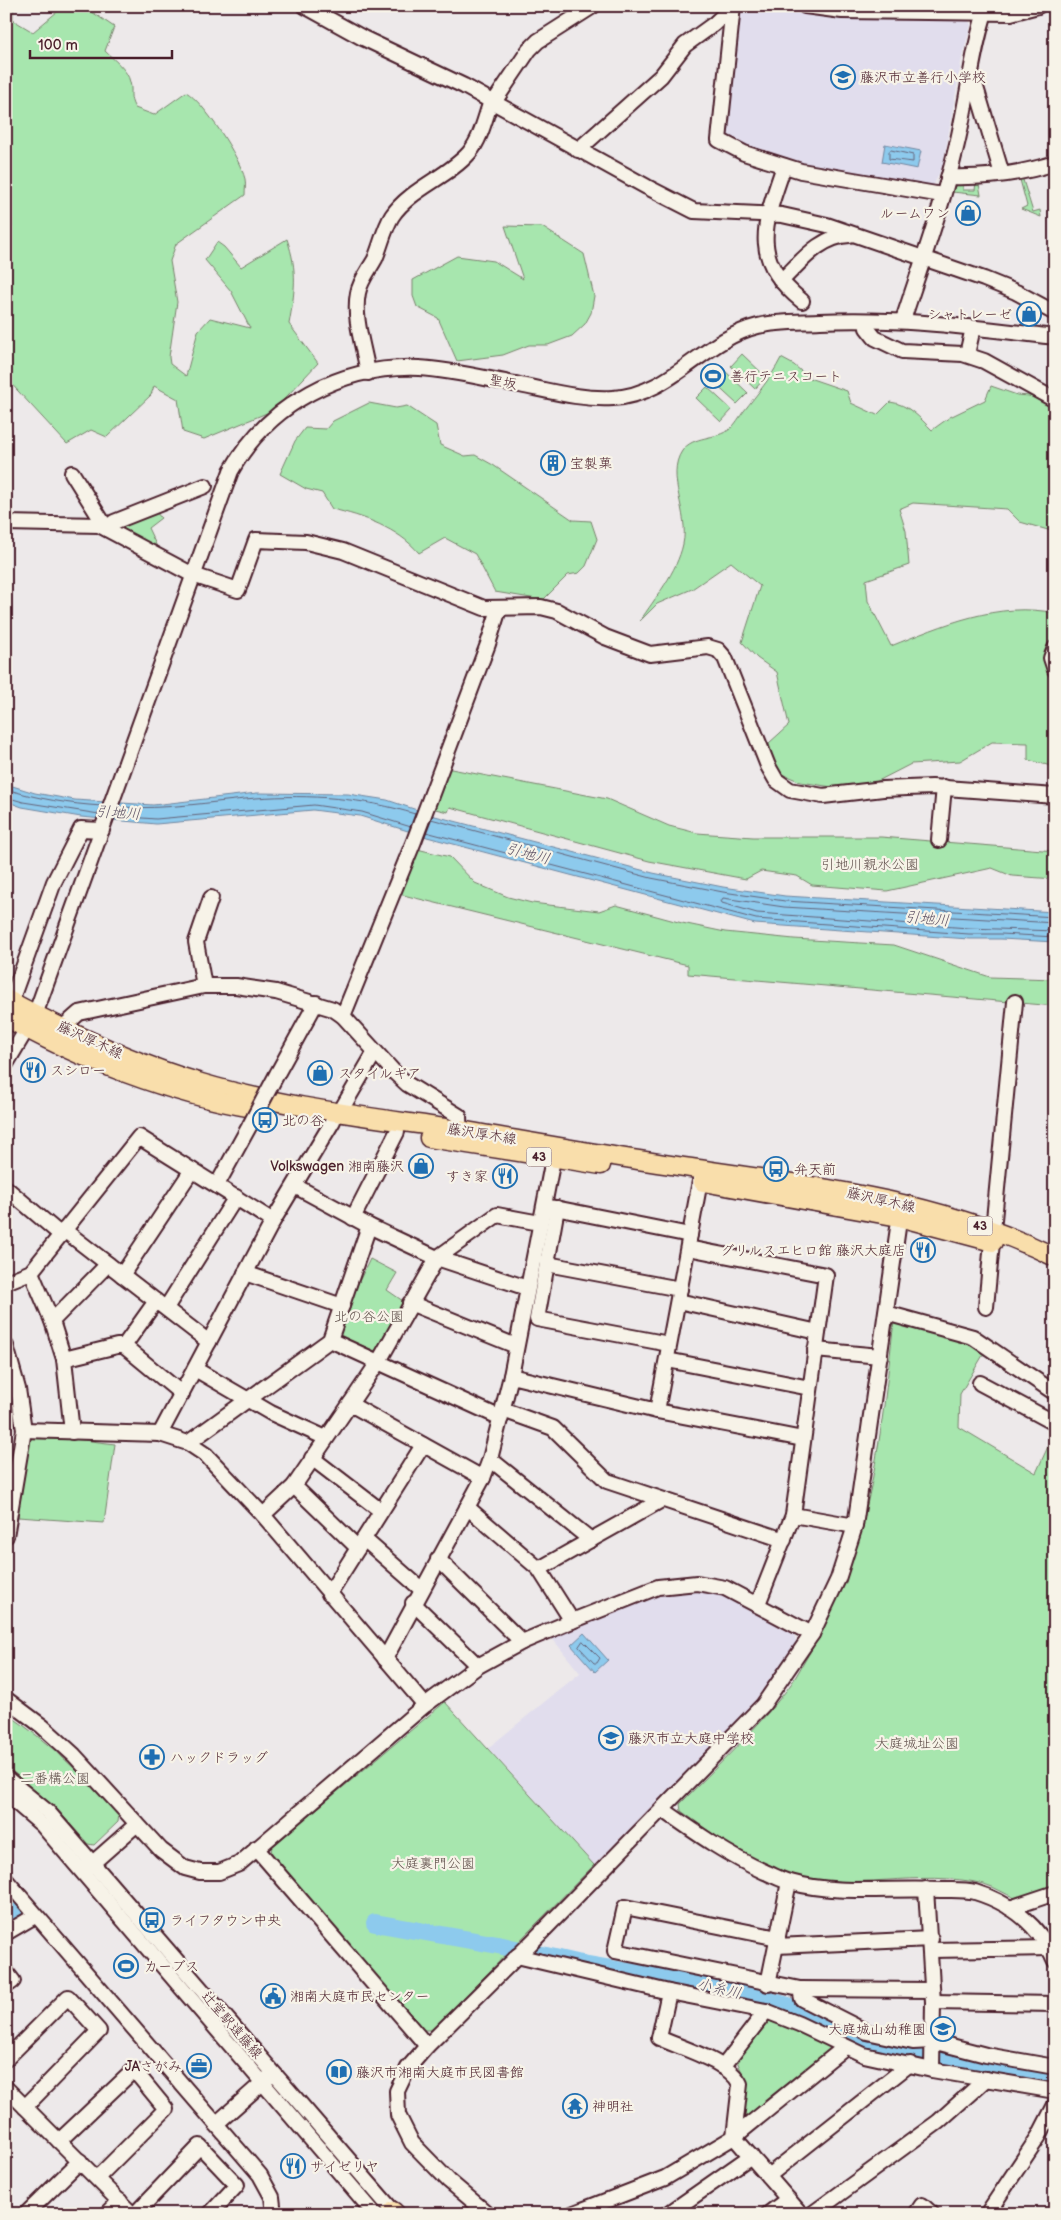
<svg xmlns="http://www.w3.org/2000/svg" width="1061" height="2220" viewBox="0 0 1061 2220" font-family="'Balsamiq Sans','Klee One',sans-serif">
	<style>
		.built { fill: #e1dded }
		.green { fill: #a7e6ae; stroke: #78826c }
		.water { fill: #8dcaed; stroke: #72869f }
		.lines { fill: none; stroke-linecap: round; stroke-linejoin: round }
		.shore { stroke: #656379; stroke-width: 1 }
		.river { stroke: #8dcaed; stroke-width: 18 }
		.minor-casing { stroke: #4a1f2b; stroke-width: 18 }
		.major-casing { stroke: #4a1f2b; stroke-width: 21 }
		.minor { stroke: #f7f3e8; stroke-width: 14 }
		.major { stroke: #f9deab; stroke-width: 18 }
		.minor-bridge-casing { stroke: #4a1f2b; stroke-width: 18; stroke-linecap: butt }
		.minor-bridge { stroke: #f7f3e8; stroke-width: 14 }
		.labels { text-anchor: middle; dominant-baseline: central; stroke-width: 4.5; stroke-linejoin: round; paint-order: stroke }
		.shield { fill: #f7f3e8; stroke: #7e5f64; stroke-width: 1 }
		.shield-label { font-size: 12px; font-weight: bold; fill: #4a1f2b }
		.poi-label { font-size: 14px; fill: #4a1f2b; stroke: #f7f3e8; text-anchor: start }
		.street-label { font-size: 14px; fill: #4a1f2b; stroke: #f7f3e8 }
		.park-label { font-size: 14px; fill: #61514c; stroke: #f7f3e8 }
		.water-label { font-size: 15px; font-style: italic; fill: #5e5265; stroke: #f7f3e8 }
	</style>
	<rect width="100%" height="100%" fill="#ede9ea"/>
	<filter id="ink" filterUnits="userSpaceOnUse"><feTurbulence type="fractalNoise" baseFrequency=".02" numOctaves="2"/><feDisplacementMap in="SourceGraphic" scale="10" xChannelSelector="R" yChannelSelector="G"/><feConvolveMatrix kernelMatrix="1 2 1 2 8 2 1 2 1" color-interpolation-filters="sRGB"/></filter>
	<g filter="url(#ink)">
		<g class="built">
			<polygon points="739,6 756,6 842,19 968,20 971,25 962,57 943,165 932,188 811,166 754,150 726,137"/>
			<polygon points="6,1383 10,1410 10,1437 6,1482"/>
			<polygon points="693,1591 718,1594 794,1634 796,1642 771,1679 747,1711 594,1865 488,1748 580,1673 552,1638 651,1598 669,1593"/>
		</g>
		<g class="green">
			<path d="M6,6H13V20L33,32L64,6L92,12L114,27L105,51C113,59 128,70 130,82C133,93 128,96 135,108L154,115L186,92C204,102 240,158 245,179C246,184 245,190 245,195L176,244L170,261L177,302L169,357L170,364L186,376L198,331L210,318L250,328L231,291L205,260L217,242L224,247L241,267L287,239C298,271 295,291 289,324L318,363L274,410L204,439L183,432L178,399L154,386L151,395L107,437L91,430L67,444L6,378V232L12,227L11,210L6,204Z"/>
			<polygon points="1027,175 1029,177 1023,180 1033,212 1040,210 1041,217 1021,209 1027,206 1019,176"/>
			<polygon points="976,182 984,183 979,184 981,195 952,192 957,183 963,183 963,190 975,190"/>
			<polygon points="505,226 542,227 584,254 594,296 591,313 585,324 572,336 548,345 529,345 503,355 457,361 438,318 417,307 413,296 413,280 457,256 494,261 523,279"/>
			<polygon points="742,354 766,377 755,389 731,366"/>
			<path d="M781,358L794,365L809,378L847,391L851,403L877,415L890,402C908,404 920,418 932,430L950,417L985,400L991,386L1017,395L1042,397L1055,405V416L1049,434L1055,436V532L1020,522L1007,509L913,503L899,509L906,531L909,565L866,580L868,601L891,646C943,625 998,601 1055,613V767L1028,760V743L992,742L960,761L911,764L874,783L838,788L801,782L775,771L769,743L789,725L777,672L757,658L742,642L760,586L731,562L692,589L657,604L640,621C655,598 677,572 683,544C690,514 665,476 682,451C693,435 716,440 730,429C735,425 740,416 744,411C757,394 771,378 781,358Z"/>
			<polygon points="723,369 748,393 737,404 712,381"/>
			<polygon points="707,387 732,410 721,422 696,398"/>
			<path d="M369,403L396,408L407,406L436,425L440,445L465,456L475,455L493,465L573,520L591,521L597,539L586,566L579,573L568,575L543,600L495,592L475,554L445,538L419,553C398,528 363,516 332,509L322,493L306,489L280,474L295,441L305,428L326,429L333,421Z"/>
			<polygon points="156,512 161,518 148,528 158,549 139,540 119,527"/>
			<polygon points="446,768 607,799 669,826 697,833 753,837 881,837 1055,851 1055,879 1012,876 992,868 887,891 812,885 797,876 761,871 746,879 649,861 450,807 448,812 431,808"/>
			<polygon points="417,849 450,857 475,883 508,897 532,903 599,911 616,905 682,923 725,932 794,939 894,945 990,977 1055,979 1055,1006 688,974 688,965 399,894"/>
			<polygon points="370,1259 397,1273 387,1290 403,1301 380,1348 375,1351 340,1336 346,1308"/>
			<path d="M894,1321L948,1332L986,1350L960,1394L959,1427L1036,1473L1055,1431V1888L1015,1898C1005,1894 995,1887 984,1884C920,1868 852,1893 788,1874C748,1863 714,1834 681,1811L680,1804C716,1767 754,1732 786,1691C794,1681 800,1669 806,1659C871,1553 880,1441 894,1321Z"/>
			<polygon points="34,1434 115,1444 104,1523 18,1517 28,1441"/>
			<polygon points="445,1702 594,1865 432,2030 422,2030 272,1855 271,1847"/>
			<path d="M6,1713C49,1742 84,1776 119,1814L118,1822L94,1845L88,1844L55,1807L6,1766Z"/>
			<polygon points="773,2017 833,2043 832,2048 746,2124 742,2122 746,2082 737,2061"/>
		</g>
		<g class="water">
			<polygon points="885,144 921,151 917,169 882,162"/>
			<polygon points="6,784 35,793 75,800 153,805 257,793 348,794 387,800 435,816 653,873 723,887 785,896 1055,912 1055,942 1001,939 969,939 755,924 427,837 360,816 313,810 156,824 81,817 22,807 6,801"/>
			<polygon points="584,1633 608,1660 595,1672 571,1645"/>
		</g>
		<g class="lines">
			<g class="shore">
				<polygon points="891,150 913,155 913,162 889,159 889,152"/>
				<path d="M6,789C38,799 69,804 102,806"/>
				<polyline points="6,797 23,802 99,814"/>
				<path d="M118,807C167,810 208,802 256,798C310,794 364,798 415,814"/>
				<polyline points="115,816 156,819 314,805 362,812 411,827"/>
				<polyline points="431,819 651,878 723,892 785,901 1055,917"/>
				<polyline points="426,832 756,919 969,934 1001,934 1055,937"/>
				<polyline points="1055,923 784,907 723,898 721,901 722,903 757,913 969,928 1055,931"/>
				<polygon points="583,1641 600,1658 597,1663 594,1663 579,1647"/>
			</g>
			<g class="river">
				<polyline points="6,1918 17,1912"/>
				<polyline points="375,1923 498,1945 577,1963 722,1988 788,2006 861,2042 874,2046 1055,2084"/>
			</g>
			<defs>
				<g id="minor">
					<polyline points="305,6 363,38 464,86 647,187 694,211 782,215 827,225 984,279 1016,292 1055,313"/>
					<polyline points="733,6 719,140 744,153 801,171 942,195"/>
					<polyline points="805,6 842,11 1011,13 1038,6"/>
					<polyline points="972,74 1002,174"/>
					<polyline points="494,102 529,50 538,41 593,6"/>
					<polyline points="578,150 661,76 685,45 714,24 732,7"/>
					<path d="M784,166C765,222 748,258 802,301"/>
					<path d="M948,177C984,178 1021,174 1055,163"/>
					<path d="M781,281C801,262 820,236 850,235"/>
					<path d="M903,320C922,262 943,204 957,144C968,98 972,51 987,6"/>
					<polyline points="867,328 875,338 902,351 963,354 984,361 1055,400"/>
					<polyline points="967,354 973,328"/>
					<path d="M368,373C364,348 353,318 358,293C360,281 369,270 375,259C381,245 384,229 392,216C410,189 448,177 469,153C481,139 485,118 491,101"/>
					<polyline points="72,473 107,529 114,522 205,486"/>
					<polyline points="6,523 99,525 193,575 238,590 256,540 306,542 343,551 484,608 541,607 557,611 605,637 650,654 708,647 718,650 725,658 768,766 776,780 790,790 823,796 883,789 932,787 1055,796"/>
					<polyline points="1055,648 1051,658 1055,670"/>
					<polyline points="939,840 944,787"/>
					<polyline points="204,986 196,942 211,898"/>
					<polyline points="11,1001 54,882 81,829 102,830"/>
					<polyline points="343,1016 414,841 488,644 499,609"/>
					<polyline points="62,1028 79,1013 204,986 236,986 276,992 333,1009 343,1016 394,1072 407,1084 459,1116 460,1140"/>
					<path d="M6,1064L35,1015L231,471C269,403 342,365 419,368C453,370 487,379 520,385C550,391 582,400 613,398C671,395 704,339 758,326C778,321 800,322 820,321C899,317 977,328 1055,337"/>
					<polyline points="277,1074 316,1003"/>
					<polyline points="340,1112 375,1052"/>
					<polyline points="217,1185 250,1125"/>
					<polyline points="295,1186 369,1226 437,1258 527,1288"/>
					<polyline points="6,1188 61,1235"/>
					<polyline points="550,1207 690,1235"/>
					<polyline points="557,1208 537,1319 669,1344"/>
					<polyline points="353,1218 397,1132"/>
					<polyline points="64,1230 209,1342"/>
					<polyline points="993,1230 1015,1002"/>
					<polyline points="688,1248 826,1275 793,1515 758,1604"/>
					<polyline points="547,1264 680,1289"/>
					<polyline points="31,1272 52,1321 64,1359 72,1432"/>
					<polyline points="245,1273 342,1306"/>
					<polyline points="122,1275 192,1170"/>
					<polyline points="6,1282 31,1272 139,1137 273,1221"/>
					<polyline points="678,1301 818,1332"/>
					<polyline points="410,1303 516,1346"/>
					<polyline points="986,1307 992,1242"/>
					<polyline points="166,1308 236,1197"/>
					<polyline points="886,1313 973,1337 1055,1393"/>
					<polyline points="52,1321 108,1264"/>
					<polyline points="330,1340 501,1418"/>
					<polyline points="6,1346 18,1389 24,1430 6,1536"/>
					<polyline points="124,1346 156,1301"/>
					<polyline points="815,1350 880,1356"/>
					<polyline points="64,1359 117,1346 124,1346 182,1394"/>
					<polyline points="667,1360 810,1388"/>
					<polyline points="195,1369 271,1413 326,1438"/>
					<polyline points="511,1376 657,1411 803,1439"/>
					<polyline points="980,1383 1051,1421 1055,1416"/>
					<polyline points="350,1404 483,1478"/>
					<polyline points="503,1410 553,1428 607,1481 784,1540"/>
					<polyline points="657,1411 700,1181"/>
					<polyline points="24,1430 160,1434 188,1443 206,1455 263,1515 425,1705"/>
					<polyline points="160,1434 273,1221 333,1121"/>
					<polyline points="188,1443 330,1340 369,1226"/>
					<polyline points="312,1458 381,1511"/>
					<polyline points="490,1459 591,1540"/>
					<polyline points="294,1486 358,1548"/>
					<polyline points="467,1507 539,1569 572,1621"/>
					<polyline points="263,1515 294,1486 350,1404 379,1361 437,1258 497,1215 540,1223"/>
					<polyline points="793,1515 855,1526"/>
					<polyline points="364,1539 421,1589"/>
					<polyline points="438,1559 522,1642"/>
					<polyline points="539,1569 660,1501"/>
					<polyline points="329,1594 423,1445"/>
					<polyline points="413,1603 478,1666"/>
					<polyline points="385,1659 483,1478 490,1459 511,1376 553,1159"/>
					<polyline points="6,1699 42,1726 74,1755 161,1850 185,1868 200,1872 219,1872 239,1864 425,1705 478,1666 522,1642 572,1621 658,1587 697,1583 725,1588 812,1634"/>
					<polyline points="6,1778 49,1813 393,2211"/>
					<polyline points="6,1794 42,1825 375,2214"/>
					<path d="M662,1809C696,1833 727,1855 765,1872C773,1875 781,1880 790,1882C839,1896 891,1887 941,1890C951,1890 964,1889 975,1892C1011,1903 1040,1926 1055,1961"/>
					<polyline points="256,1848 427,2046"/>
					<polyline points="87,1868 137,1824"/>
					<polyline points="6,1880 260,2175 272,2197 274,2214"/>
					<polyline points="926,1889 933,2002 932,2070"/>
					<polyline points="1010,1908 1055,1893"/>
					<polyline points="6,1933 35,1916"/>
					<polyline points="778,1938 625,1907 615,1951 800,1989 802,1999 867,2032 913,2042 932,2041 986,2055 1055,2067"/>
					<polyline points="776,1946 931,1939"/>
					<polyline points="931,1950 1049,1948"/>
					<polyline points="517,1956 669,1992 766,2011 799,2024 864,2055 932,2070 1055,2091"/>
					<polyline points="6,1972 13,1981 6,1986"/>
					<polyline points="768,1984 789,1882"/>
					<polyline points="800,1989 931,1990"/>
					<path d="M669,1992L659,2038C681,2048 730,2062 740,2084L734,2137L801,2214"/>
					<polyline points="933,2002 1055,2004"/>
					<polyline points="6,2059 68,1997 99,2031 25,2107"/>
					<polyline points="723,2067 766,2011"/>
					<polyline points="6,2088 132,2214"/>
					<polyline points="216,2124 269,2077"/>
					<polyline points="59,2141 134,2070 166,2109 97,2178"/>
					<polyline points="768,2176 910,2064"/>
					<polyline points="26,2214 80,2161"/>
					<polyline points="107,2214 120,2201"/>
					<polyline points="135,2214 200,2146 237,2185 210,2214"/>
					<polyline points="488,2214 449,2181 412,2143 398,2115 397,2091 408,2068 427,2046 534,1940 763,1705 812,1634 838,1579 855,1526 901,1207"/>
					<polyline points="572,2214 665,2178 734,2137 845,2047"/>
					<polyline points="668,2214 751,2156"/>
					<polyline points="768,2214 788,2199"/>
					<polyline points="812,2214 938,2122 986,2079"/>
					<polyline points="916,2214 922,2205 932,2214"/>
					<polyline points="987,2214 1039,2136 1055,2105"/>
				</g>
				<g id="major">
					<path d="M6,999C69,1033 133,1063 201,1083C285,1108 373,1117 459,1130C536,1143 613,1157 691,1168C815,1186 941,1201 1055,1257"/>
					<path d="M6,1017C75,1058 174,1095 253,1108"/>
					<polyline points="429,1138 601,1165"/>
					<polyline points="703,1182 899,1217 993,1242"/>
					<polyline points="390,2214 393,2211 396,2214"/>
				</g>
			</defs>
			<use href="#minor" class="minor-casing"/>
			<use href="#major" class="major-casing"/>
			<use href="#minor" class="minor"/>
			<use href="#major" class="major"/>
			<defs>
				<polyline id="minor-bridge" points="250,1125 277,1074"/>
			</defs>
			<use href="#minor-bridge" class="minor-bridge-casing"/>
			<use href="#minor-bridge" class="minor-bridge"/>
		</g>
	</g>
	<defs>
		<symbol id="school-ring" viewBox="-11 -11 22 22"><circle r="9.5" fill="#f7f3e8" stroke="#1f6fb2" stroke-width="1.5"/><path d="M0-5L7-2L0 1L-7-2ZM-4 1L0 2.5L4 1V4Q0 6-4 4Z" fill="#1f6fb2"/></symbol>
		<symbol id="shop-ring" viewBox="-11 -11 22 22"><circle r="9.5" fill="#f7f3e8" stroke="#1f6fb2" stroke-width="1.5"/><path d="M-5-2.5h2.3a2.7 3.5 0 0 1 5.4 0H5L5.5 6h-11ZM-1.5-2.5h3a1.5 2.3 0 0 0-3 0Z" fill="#1f6fb2"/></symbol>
		<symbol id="stadium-ring" viewBox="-11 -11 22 22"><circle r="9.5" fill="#f7f3e8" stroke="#1f6fb2" stroke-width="1.5"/><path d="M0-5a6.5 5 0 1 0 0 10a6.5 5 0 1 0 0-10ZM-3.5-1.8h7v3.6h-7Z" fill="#1f6fb2"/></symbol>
		<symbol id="building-ring" viewBox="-11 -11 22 22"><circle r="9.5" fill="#f7f3e8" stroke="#1f6fb2" stroke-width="1.5"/><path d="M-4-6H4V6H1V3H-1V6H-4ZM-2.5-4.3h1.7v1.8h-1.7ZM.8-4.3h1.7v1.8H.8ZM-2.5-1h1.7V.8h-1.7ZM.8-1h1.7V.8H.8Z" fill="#1f6fb2"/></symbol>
		<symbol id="restaurant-ring" viewBox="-11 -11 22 22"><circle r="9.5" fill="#f7f3e8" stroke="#1f6fb2" stroke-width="1.5"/><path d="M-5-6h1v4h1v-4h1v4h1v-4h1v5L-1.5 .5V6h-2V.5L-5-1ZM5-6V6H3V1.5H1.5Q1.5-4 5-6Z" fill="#1f6fb2"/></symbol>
		<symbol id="bus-ring" viewBox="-11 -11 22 22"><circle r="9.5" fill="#f7f3e8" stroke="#1f6fb2" stroke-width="1.5"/><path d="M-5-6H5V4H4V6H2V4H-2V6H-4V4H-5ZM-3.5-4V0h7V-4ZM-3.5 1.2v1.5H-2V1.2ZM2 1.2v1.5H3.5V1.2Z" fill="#1f6fb2"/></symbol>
		<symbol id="pharmacy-ring" viewBox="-11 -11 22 22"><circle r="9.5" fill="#f7f3e8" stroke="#1f6fb2" stroke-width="1.5"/><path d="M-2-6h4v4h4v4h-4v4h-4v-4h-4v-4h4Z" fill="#1f6fb2"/></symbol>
		<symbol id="civic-ring" viewBox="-11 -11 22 22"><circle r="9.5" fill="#f7f3e8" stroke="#1f6fb2" stroke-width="1.5"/><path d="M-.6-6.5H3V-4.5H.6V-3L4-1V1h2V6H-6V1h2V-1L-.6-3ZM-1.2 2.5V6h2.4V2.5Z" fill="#1f6fb2"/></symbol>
		<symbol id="office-ring" viewBox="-11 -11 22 22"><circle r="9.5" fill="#f7f3e8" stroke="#1f6fb2" stroke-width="1.5"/><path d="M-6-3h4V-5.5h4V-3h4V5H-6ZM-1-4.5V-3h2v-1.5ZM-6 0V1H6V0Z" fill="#1f6fb2"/></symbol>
		<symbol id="library-ring" viewBox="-11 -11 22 22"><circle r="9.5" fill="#f7f3e8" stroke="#1f6fb2" stroke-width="1.5"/><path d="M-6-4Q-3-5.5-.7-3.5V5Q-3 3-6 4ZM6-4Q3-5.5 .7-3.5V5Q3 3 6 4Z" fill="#1f6fb2"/></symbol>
		<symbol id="temple-ring" viewBox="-11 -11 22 22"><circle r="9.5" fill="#f7f3e8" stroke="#1f6fb2" stroke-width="1.5"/><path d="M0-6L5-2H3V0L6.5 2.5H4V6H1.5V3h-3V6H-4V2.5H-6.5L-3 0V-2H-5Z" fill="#1f6fb2"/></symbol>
	</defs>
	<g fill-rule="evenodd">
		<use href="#school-ring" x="829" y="63" width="28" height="28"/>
		<use href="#shop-ring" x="954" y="199" width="28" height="28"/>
		<use href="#shop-ring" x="1015" y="300" width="28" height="28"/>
		<use href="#stadium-ring" x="699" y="362" width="28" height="28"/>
		<use href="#building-ring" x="539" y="449" width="28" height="28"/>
		<use href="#restaurant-ring" x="19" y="1056" width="28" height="28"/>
		<use href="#shop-ring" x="306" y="1059" width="28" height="28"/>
		<use href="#bus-ring" x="251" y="1106" width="28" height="28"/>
		<use href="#shop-ring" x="407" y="1152" width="28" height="28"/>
		<use href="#bus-ring" x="762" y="1155" width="28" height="28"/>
		<use href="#restaurant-ring" x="491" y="1162" width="28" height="28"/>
		<use href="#restaurant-ring" x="909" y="1236" width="28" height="28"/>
		<use href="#school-ring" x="597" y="1724" width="28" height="28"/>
		<use href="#pharmacy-ring" x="138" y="1743" width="28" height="28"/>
		<use href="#bus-ring" x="138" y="1906" width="28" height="28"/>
		<use href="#stadium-ring" x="112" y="1952" width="28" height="28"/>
		<use href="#civic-ring" x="259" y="1982" width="28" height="28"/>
		<use href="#school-ring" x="929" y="2015" width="28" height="28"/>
		<use href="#office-ring" x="185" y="2052" width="28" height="28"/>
		<use href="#library-ring" x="325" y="2058" width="28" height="28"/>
		<use href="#temple-ring" x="561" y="2092" width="28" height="28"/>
		<use href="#restaurant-ring" x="279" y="2152" width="28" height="28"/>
	</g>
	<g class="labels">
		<g class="shield">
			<rect x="526.5" y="1147.5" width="25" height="19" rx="4"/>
			<rect x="967.5" y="1216.5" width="25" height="19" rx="4"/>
		</g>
		<g class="shield-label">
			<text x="539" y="1157">43</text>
			<text x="980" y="1226">43</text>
		</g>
		<g class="poi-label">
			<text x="860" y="77">藤沢市立善行小学校</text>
			<text x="950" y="213" text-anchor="end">ルームワン</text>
			<text x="1012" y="314" text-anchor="end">シャトレーゼ</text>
			<text x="730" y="376">善行テニスコート</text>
			<text x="570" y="463">宝製菓</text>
			<text x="50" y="1070">スシロー</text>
			<text x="338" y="1073">スタイルギア</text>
			<text x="282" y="1120">北の谷</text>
			<text x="404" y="1166" text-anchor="end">Volkswagen 湘南藤沢</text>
			<text x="794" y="1169">弁天前</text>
			<text x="488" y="1176" text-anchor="end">すき家</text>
			<text x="906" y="1250" text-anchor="end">グリルスエヒロ館 藤沢大庭店</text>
			<text x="628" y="1738">藤沢市立大庭中学校</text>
			<text x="170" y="1757">ハックドラッグ</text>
			<text x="170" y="1920">ライフタウン中央</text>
			<text x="144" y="1966">カーブス</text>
			<text x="290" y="1996">湘南大庭市民センター</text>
			<text x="926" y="2029" text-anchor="end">大庭城山幼稚園</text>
			<text x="182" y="2066" text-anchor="end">JAさがみ</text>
			<text x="356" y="2072">藤沢市湘南大庭市民図書館</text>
			<text x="592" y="2106">神明社</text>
			<text x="310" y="2166">サイゼリヤ</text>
		</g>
		<g class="street-label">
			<text transform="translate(503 382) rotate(10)">聖坂</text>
			<text transform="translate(90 1040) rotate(25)">藤沢厚木線</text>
			<text transform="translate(482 1134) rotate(9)">藤沢厚木線</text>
			<text transform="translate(881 1200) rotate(13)">藤沢厚木線</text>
			<text transform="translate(232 2025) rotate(49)">辻堂駅遠藤線</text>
		</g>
		<g class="park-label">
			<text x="870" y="864">引地川親水公園</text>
			<text x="369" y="1316">北の谷公園</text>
			<text x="917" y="1743">大庭城址公園</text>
			<text x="55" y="1778">二番構公園</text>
			<text x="433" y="1863">大庭裏門公園</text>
		</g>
		<g class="water-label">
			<text transform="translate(118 813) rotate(4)">引地川</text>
			<text transform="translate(528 854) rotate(15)">引地川</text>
			<text transform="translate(927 919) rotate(5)">引地川</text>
			<text transform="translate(719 1989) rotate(13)">小糸川</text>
		</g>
	</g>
	<rect width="1061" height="2220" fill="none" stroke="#f7f3e8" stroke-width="25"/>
	<rect x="12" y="12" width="1036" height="2195" fill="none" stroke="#4a1f2b" stroke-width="2" filter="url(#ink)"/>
	<path d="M30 50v8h142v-8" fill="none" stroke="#4a1f2b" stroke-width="2.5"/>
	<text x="38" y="50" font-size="15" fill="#4a1f2b" stroke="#f7f3e8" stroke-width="4" paint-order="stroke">100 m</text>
</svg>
